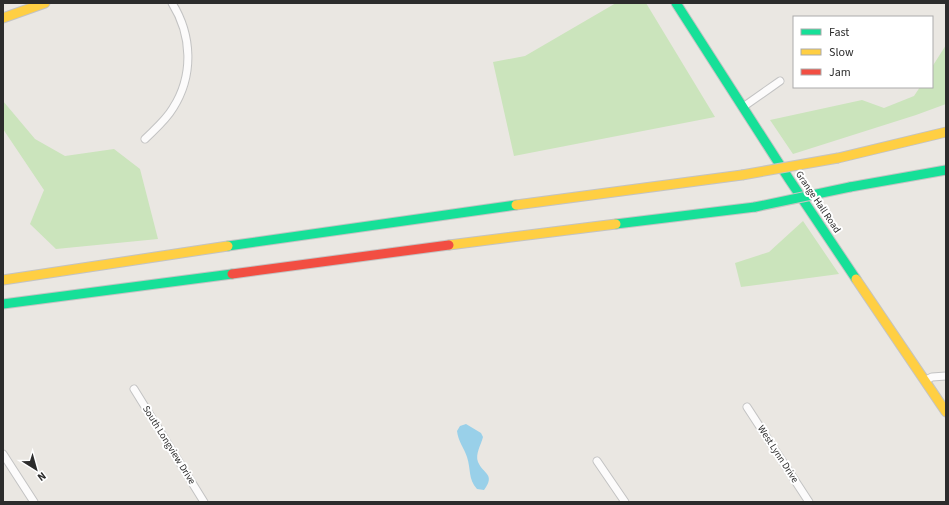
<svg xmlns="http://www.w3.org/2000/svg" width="949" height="505" viewBox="0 0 949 505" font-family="'Source Sans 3',sans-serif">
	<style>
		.green { fill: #cbe4bc }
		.water { fill: #99d0e9 }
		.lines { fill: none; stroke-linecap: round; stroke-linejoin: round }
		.street-casing { stroke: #c3c3c3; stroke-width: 9 }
		.fast-casing { stroke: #c3c3c3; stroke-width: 11 }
		.slow-casing { stroke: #c3c3c3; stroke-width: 11 }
		.jam-casing { stroke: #c3c3c3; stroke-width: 11 }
		.street { stroke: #fcfbfb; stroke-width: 7 }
		.fast { stroke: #16e098; stroke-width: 9 }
		.slow { stroke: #ffcf43; stroke-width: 9 }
		.jam { stroke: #f24e42; stroke-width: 9 }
		.fast-bridge-casing { stroke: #c6c4c2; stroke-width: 11; stroke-linecap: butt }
		.slow-bridge-casing { stroke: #c6c4c2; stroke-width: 11; stroke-linecap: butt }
		.fast-bridge { stroke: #16e098; stroke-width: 9 }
		.slow-bridge { stroke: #ffcf43; stroke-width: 9 }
		.labels { text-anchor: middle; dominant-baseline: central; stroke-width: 4; stroke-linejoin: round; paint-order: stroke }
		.street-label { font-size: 10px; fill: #2c2c2c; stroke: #fff }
	</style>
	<rect width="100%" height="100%" fill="#eae7e2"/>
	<g class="green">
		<polygon points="616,3 646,3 715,117 514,156 493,62 525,56"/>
		<polygon points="946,45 946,104 916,115 793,154 770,120 862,100 884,108 914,96 920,87 932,87 932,67"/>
		<polygon points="3,101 35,139 65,156 114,149 140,169 158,239 56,249 30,224 44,190 3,129"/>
		<polygon points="803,221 839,274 741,287 735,263 769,252"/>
	</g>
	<path class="water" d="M466,424L481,433L483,437C481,445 475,454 478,462C483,474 496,474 484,490L477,489C468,479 471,469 467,457C464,448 458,441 457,431L460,426Z"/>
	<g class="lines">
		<defs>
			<g id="street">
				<polyline points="743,107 780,81"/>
				<path d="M145,139C155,129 166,120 173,108C194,75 192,35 172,3"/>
				<polyline points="926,380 932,377 946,376"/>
				<polyline points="134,389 204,502"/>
				<polyline points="747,407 809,502"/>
				<polyline points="3,454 34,502"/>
				<polyline points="597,461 625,502"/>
			</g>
			<g id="fast">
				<polyline points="676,3 789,179 856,279"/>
				<polyline points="850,187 946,170"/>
				<polyline points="616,224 755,207"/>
				<polyline points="228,246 516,205"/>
				<polyline points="3,304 232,274"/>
			</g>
			<g id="slow">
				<polyline points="3,18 45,3"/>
				<polyline points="838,158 946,132"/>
				<polyline points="516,205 742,175"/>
				<polyline points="449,245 616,224"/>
				<polyline points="856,279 946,412"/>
				<polyline points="3,280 228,246"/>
			</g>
			<polyline id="jam" points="232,274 449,245"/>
		</defs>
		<use href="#street" class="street-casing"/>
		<use href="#fast" class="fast-casing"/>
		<use href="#slow" class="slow-casing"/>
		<use href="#jam" class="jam-casing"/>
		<use href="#street" class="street"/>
		<use href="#fast" class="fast"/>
		<use href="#slow" class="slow"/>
		<use href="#jam" class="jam"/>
		<defs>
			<polyline id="fast-bridge" points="755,207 850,187"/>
			<polyline id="slow-bridge" points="742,175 838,158"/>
		</defs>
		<use href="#fast-bridge" class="fast-bridge-casing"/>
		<use href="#slow-bridge" class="slow-bridge-casing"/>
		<use href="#fast-bridge" class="fast-bridge"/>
		<use href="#slow-bridge" class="slow-bridge"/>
	</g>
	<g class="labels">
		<g class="street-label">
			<text transform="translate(818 202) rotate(56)">Grange Hall Road</text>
			<text transform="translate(169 445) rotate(58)">South Longview Drive</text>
			<text transform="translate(778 454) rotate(57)">West Lynn Drive</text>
		</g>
	</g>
	<rect width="949" height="505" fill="none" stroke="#2c2c2c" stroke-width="8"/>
	<rect x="793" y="16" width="140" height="72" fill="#ffffff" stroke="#ababab"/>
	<rect x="801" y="29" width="20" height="6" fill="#16e098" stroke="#ababab"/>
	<text x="829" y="36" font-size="12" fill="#2c2c2c">Fast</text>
	<rect x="801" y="49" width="20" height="6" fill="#ffcf43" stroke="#ababab"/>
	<text x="829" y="56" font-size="12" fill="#2c2c2c">Slow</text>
	<rect x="801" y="69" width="20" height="6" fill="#f24e42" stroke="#ababab"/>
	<text x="829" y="76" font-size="12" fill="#2c2c2c">Jam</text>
	<g transform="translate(36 469) rotate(143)" stroke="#ffffff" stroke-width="3" paint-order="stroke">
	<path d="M0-3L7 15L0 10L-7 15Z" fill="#2c2c2c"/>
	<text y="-6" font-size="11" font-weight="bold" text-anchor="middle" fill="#2c2c2c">N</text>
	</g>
</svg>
